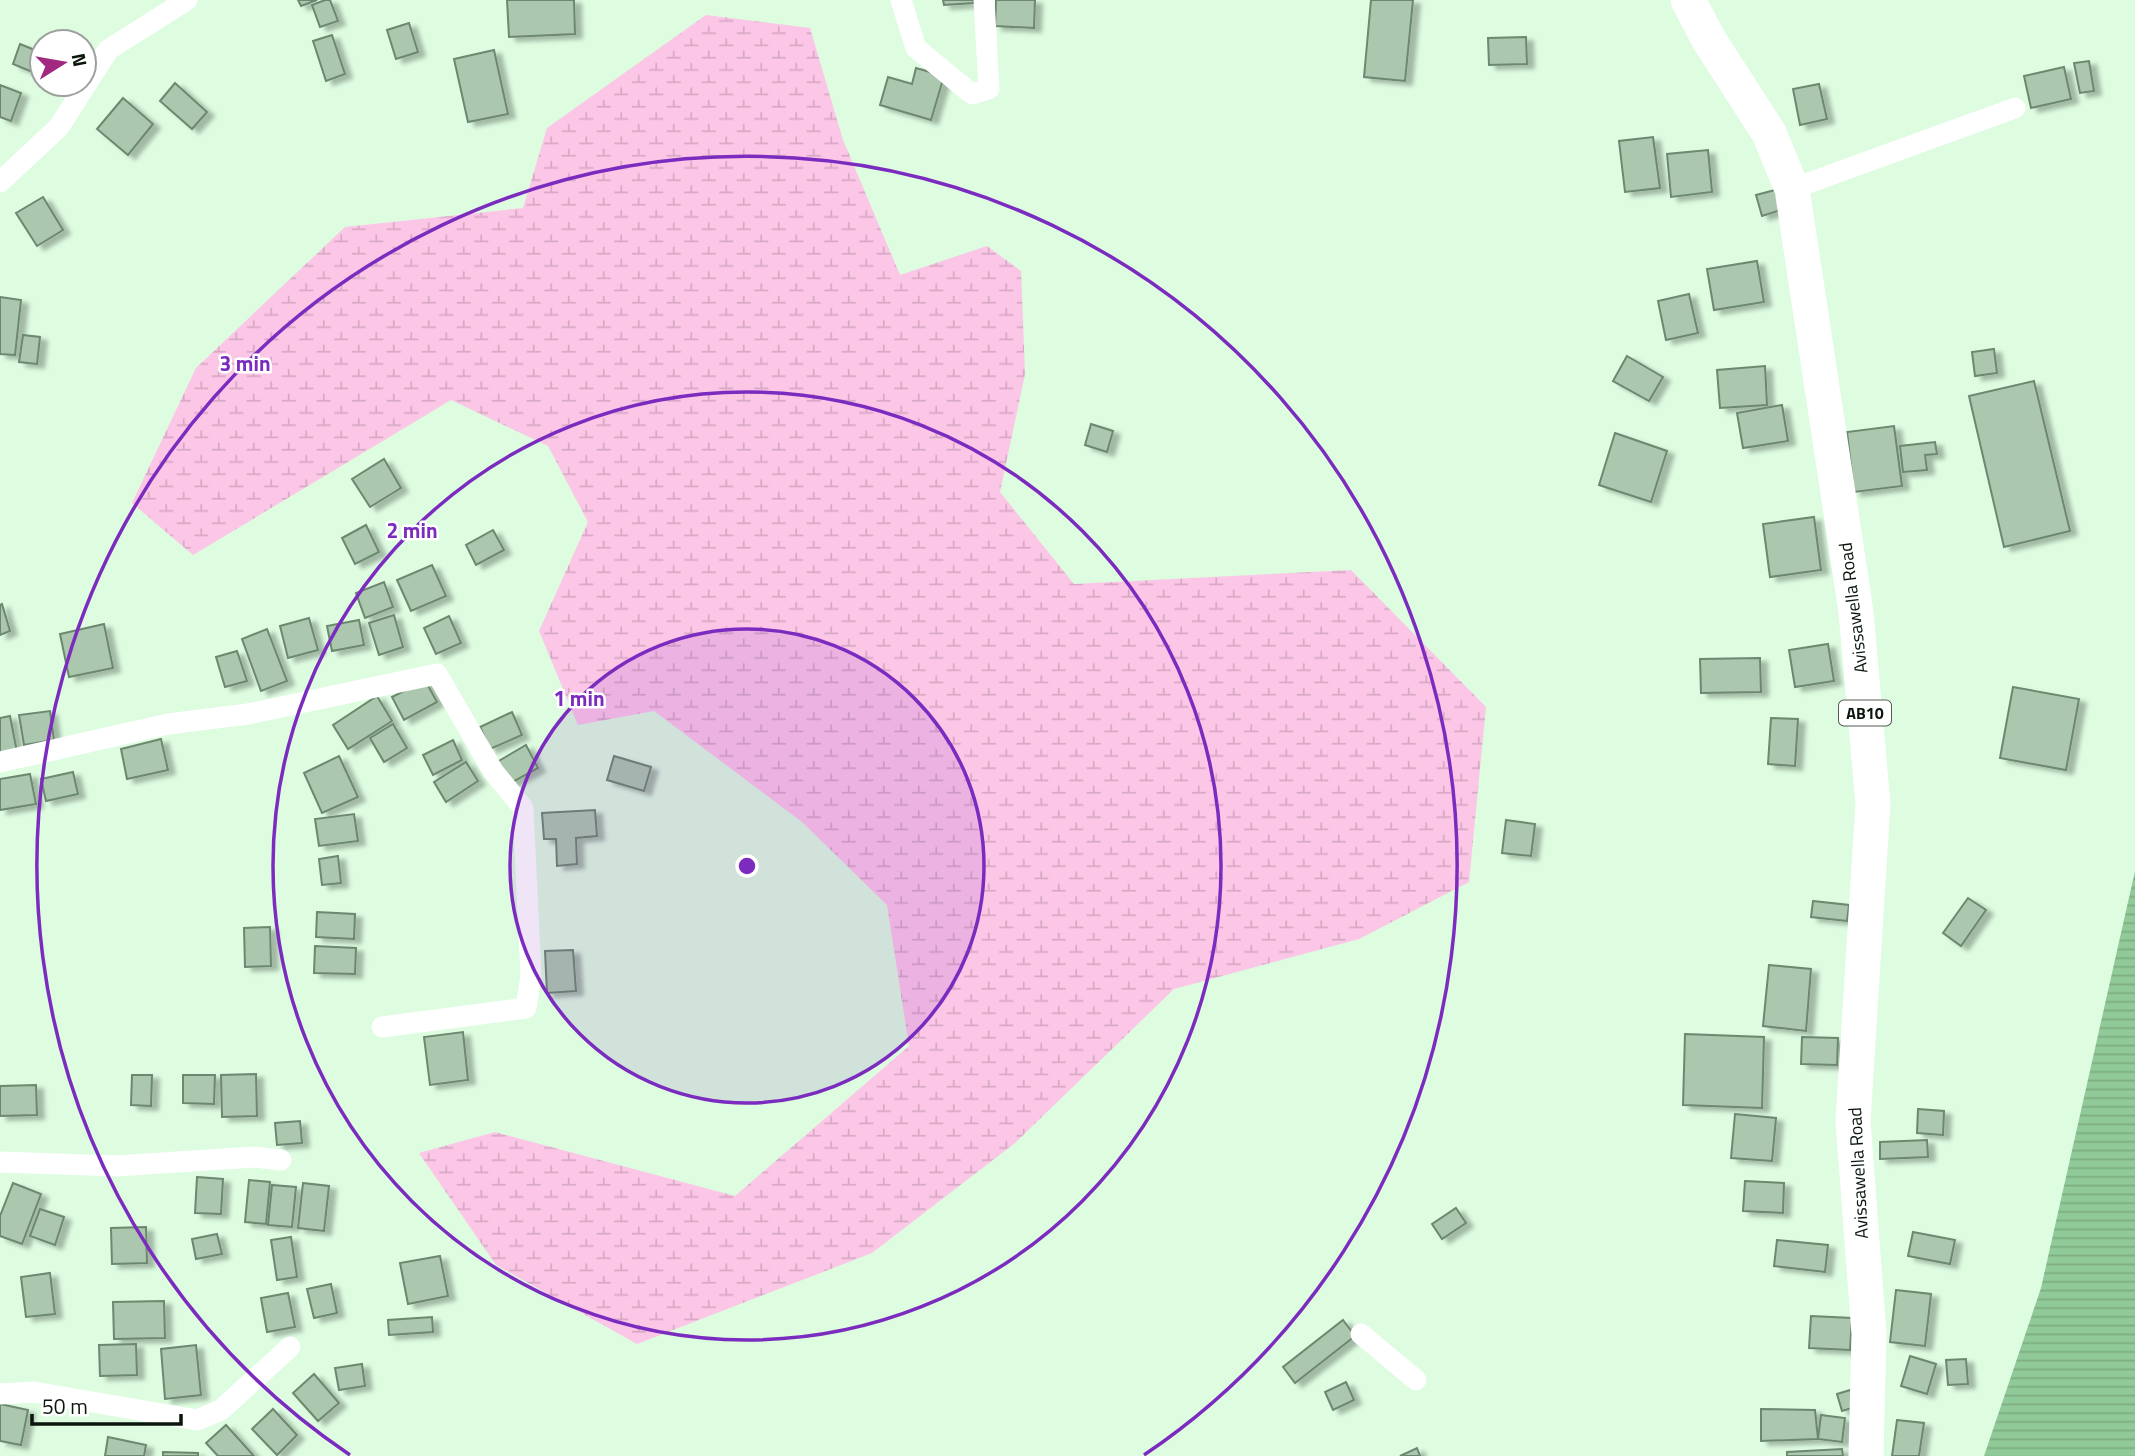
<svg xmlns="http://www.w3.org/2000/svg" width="2135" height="1456" viewBox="0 0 2135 1456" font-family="'Titillium Web',sans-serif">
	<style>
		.wetland { fill: url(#wetland-marsh) }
		.water { fill: url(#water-rules) }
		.building { fill: #abc8ae; stroke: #6c886f; stroke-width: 2; filter: url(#shadow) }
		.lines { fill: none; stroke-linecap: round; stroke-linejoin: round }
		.minor { stroke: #fff; stroke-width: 21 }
		.primary { stroke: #fff; stroke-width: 35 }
		.ring { fill: none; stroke: #7b2cbf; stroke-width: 3.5 }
		.labels { text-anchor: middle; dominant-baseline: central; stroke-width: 5; stroke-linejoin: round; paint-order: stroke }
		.shield { fill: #fff; stroke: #545b55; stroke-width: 2 }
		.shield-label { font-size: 16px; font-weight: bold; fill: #0a150c }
		.street-label { font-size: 18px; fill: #0a150c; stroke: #fff }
		.centre { fill: #7b2cbf; stroke: #fff; stroke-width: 3.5 }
		.ring-label { font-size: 21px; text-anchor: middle; font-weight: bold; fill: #7b2cbf; stroke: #fff; stroke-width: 5; stroke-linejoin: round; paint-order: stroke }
	</style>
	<defs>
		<pattern id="wetland-marsh" width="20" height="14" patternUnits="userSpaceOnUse" patternTransform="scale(1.75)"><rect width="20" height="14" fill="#fcc6e7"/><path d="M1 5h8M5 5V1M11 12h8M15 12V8" fill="none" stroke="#d7a9c5"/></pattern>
		<pattern id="water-rules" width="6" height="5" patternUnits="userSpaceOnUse" patternTransform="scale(1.75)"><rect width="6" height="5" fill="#91ca99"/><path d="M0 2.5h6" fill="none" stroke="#7cad83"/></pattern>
		<filter id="shadow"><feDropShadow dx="7" dy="4" stdDeviation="2" flood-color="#0004"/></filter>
	</defs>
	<rect width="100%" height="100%" fill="#ddfce0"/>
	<polygon class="wetland" points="706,15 810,28 843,140 900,275 987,246 1021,271 1025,374 1000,492 1074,584 1351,570 1486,707 1469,882 1359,939 1174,989 1015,1143 872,1253 637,1344 496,1265 419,1153 495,1132 735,1196 909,1046 887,905 802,822 654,711 578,725 539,631 588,522 548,446 451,400 193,555 132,503 196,368 345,227 523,208 547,128"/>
	<polygon class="water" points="2135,871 2135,1456 1984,1456 2041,1288"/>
	<g class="building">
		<polygon points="298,0 317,0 301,6"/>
		<polygon points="325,0 330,0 338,21 320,27 312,5"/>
		<polygon points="507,0 574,0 575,34 509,37"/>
		<polygon points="943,0 973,0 974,3 944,5"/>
		<polygon points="996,0 1035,0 1034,28 995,26"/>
		<polygon points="1371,0 1413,0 1405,81 1364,77"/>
		<polygon points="409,23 418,52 396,59 387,30"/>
		<polygon points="332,35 345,74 326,81 313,41"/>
		<polygon points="1526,37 1527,64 1489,65 1488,38"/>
		<polygon points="20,44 42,53 42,76 13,64"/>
		<polygon points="494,50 508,114 468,122 454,59"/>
		<polygon points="2089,61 2094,91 2080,93 2074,63"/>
		<polygon points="2064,67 2071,99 2031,108 2024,76"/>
		<polygon points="916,68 944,76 931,120 880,105 888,77 912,84"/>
		<polygon points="175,83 207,112 192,129 160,101"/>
		<polygon points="1819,84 1827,119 1800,125 1793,89"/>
		<polygon points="0,85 21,93 11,121 0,117"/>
		<polygon points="123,98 153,124 128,155 97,129"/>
		<polygon points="1653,137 1660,188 1625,192 1619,141"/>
		<polygon points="1708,150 1712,192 1671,197 1667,154"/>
		<polygon points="1775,190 1781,210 1762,216 1756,195"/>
		<polygon points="43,197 63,230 37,246 16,213"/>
		<polygon points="1757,261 1764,302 1714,310 1707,269"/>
		<polygon points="1689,294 1698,333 1666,340 1658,301"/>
		<polygon points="0,297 21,300 15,355 0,354"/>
		<polygon points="23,335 40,337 37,364 19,362"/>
		<polygon points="1994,349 1997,373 1975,376 1972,352"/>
		<polygon points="1627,356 1663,377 1649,401 1613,381"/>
		<polygon points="1765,366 1767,405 1720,408 1717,370"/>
		<polygon points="2034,381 2070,531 2004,547 1969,396"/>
		<polygon points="1782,405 1788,441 1743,448 1737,413"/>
		<polygon points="1091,424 1113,431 1107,452 1085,445"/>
		<polygon points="1894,426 1902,486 1854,492 1847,432"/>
		<polygon points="1615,433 1667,451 1651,502 1599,485"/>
		<polygon points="1935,442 1937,454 1925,455 1927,470 1903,472 1900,446"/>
		<polygon points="384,459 401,488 370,507 352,479"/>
		<polygon points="1814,517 1821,570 1770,577 1763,524"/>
		<polygon points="366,525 379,552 355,564 342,538"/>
		<polygon points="493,530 504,550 476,565 466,545"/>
		<polygon points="432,565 446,596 411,611 397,580"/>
		<polygon points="384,582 393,607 365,618 356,593"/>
		<polygon points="2,604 10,631 0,635 0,605"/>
		<polygon points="394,615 403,647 379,655 369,623"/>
		<polygon points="449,616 461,643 436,654 424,628"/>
		<polygon points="309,618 318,650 288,658 280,626"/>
		<polygon points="359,620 364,645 332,651 327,626"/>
		<polygon points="104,624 113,668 69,677 60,634"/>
		<polygon points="267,629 287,681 261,691 242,639"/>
		<polygon points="1828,644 1834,681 1795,687 1789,650"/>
		<polygon points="237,651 247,681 225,687 216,657"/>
		<polygon points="1760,658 1761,692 1701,693 1700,659"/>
		<polygon points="425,680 437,702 404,720 392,697"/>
		<polygon points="2013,687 2079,699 2066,770 2000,758"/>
		<polygon points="377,696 392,721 348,749 333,725"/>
		<polygon points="50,711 54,740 24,745 19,715"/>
		<polygon points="512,712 522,735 490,749 480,727"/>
		<polygon points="10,716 17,752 0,756 0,718"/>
		<polygon points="1771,718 1798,719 1795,766 1768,764"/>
		<polygon points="393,724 407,748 384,762 370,738"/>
		<polygon points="161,739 168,770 127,779 121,749"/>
		<polygon points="453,740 462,760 433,775 423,755"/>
		<polygon points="526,745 538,768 509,784 497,762"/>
		<polygon points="339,756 358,797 322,813 304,773"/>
		<polygon points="614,756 651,767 644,791 607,780"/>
		<polygon points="466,762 478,781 446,802 434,782"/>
		<polygon points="73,772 78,794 46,801 41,779"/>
		<polygon points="30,774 36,804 0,810 0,779"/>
		<polygon points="595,810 597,836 576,838 577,864 557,866 556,839 544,839 542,813"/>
		<polygon points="354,814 358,841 319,846 315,819"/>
		<polygon points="1506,820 1535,824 1531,856 1502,853"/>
		<polygon points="338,856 341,883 322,885 319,859"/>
		<polygon points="1968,898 1986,910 1961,946 1943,933"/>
		<polygon points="1813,901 1849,905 1847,921 1811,917"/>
		<polygon points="317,912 355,914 354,939 316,937"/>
		<polygon points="270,927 271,966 245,967 244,928"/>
		<polygon points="315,946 356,948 355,974 314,973"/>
		<polygon points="573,950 576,991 547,993 545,951"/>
		<polygon points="1769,965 1811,969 1806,1031 1763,1026"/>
		<polygon points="463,1032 468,1080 430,1085 424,1037"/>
		<polygon points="1685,1034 1764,1037 1762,1108 1683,1105"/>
		<polygon points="1802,1037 1838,1038 1837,1065 1801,1064"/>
		<polygon points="256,1074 257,1116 222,1117 221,1075"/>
		<polygon points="132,1075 152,1075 151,1106 131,1105"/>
		<polygon points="183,1075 215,1075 214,1104 183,1103"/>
		<polygon points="36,1085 37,1115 0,1116 0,1086"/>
		<polygon points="1918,1109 1944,1111 1943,1135 1917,1133"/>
		<polygon points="1735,1114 1776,1118 1772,1161 1731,1158"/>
		<polygon points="300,1121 302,1143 277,1145 275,1123"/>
		<polygon points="1927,1140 1928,1157 1880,1159 1880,1142"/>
		<polygon points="197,1177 223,1179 221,1214 195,1213"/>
		<polygon points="249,1180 270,1182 266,1224 245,1222"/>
		<polygon points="1745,1181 1784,1183 1783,1213 1743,1211"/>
		<polygon points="13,1183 41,1194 22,1244 0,1236 0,1216"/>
		<polygon points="303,1183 329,1186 324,1231 298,1228"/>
		<polygon points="272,1185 296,1187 292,1227 268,1225"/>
		<polygon points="1456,1208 1466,1223 1442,1239 1432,1224"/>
		<polygon points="40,1209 64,1217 55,1245 30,1236"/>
		<polygon points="146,1227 147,1263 112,1264 111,1228"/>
		<polygon points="1913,1232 1955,1240 1950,1264 1908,1256"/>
		<polygon points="217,1234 222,1254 196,1259 192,1239"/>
		<polygon points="291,1237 297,1277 277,1280 271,1240"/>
		<polygon points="1777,1240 1828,1245 1825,1272 1774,1266"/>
		<polygon points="440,1256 448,1296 408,1304 400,1263"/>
		<polygon points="50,1273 55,1314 26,1317 21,1277"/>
		<polygon points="331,1284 337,1313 314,1318 307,1289"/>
		<polygon points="1896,1290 1931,1294 1925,1346 1890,1342"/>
		<polygon points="288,1293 295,1327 267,1332 261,1298"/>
		<polygon points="164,1301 165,1338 114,1339 113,1302"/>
		<polygon points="1811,1316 1852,1318 1850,1350 1809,1348"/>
		<polygon points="432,1317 433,1332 389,1335 388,1320"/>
		<polygon points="1343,1320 1355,1336 1295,1383 1283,1367"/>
		<polygon points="136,1344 137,1375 100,1376 99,1345"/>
		<polygon points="196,1345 201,1395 165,1399 161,1349"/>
		<polygon points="1910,1356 1936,1364 1927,1394 1901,1386"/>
		<polygon points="1966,1359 1968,1384 1948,1385 1946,1360"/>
		<polygon points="362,1364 365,1386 339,1390 335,1368"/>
		<polygon points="314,1374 339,1403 318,1421 293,1393"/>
		<polygon points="1346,1382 1354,1400 1333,1410 1325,1392"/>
		<polygon points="1857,1388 1862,1405 1842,1411 1837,1394"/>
		<polygon points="0,1404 28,1410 21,1445 0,1441"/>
		<polygon points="273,1409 297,1435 277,1455 252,1429"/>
		<polygon points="1761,1409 1815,1410 1818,1439 1761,1441"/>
		<polygon points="1821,1415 1845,1418 1842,1442 1818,1439"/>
		<polygon points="1897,1420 1924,1423 1919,1456 1892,1456"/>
		<polygon points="226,1425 254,1456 218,1456 206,1443"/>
		<polygon points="108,1437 146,1445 144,1456 105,1456"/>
		<polygon points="1417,1448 1420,1456 1400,1456"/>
		<polygon points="1842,1449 1843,1456 1787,1456 1787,1452"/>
		<polygon points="163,1452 198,1453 198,1456 163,1456"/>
	</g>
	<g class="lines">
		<g class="minor">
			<polyline points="901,0 916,48 972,94 989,89 984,0"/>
			<polyline points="0,182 59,127 108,50 187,0"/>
			<polyline points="1792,189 2015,108"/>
			<polyline points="0,762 168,724 248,714 437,674 493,771 523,808 531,976 526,1008 382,1027"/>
			<polyline points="0,1162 116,1166 254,1157 281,1160"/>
			<polyline points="1361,1334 1416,1380"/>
			<polyline points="0,1394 34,1392 197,1420 221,1410 290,1347"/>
		</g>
		<polyline class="primary" points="1688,0 1709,40 1769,133 1792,189 1856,612 1873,804 1853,1121 1869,1334 1866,1456"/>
	</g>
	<circle cx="747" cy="866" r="237" fill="#7b2cbf" fill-opacity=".12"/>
	<g class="ring">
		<circle cx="747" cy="866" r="237"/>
		<circle cx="747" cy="866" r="474"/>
		<path d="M350 1455A710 710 0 1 1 1144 1455"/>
	</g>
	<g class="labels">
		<rect class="shield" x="1839" y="700.5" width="52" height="25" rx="5"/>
		<g class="shield-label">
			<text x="1865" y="713">AB10</text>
		</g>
		<g class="street-label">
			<text transform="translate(1853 608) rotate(-97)">Avissawella Road</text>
			<text transform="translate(1858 1173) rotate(-93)">Avissawella Road</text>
		</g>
	</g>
	<circle cx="747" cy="866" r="10" class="centre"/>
	<g class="ring-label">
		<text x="245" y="371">3 min</text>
		<text x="412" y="538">2 min</text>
		<text x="579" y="706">1 min</text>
	</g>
	<g transform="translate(63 63) rotate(79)"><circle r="33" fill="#ffffff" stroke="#9da19e" stroke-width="2"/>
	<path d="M0-5L12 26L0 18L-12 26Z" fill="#a22980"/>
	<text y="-10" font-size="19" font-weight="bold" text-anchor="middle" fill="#0a150c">N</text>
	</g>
	<path d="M32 1414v10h149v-10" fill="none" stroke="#0a150c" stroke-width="3.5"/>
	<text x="42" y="1414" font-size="21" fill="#0a150c" stroke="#ffffff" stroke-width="5" paint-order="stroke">50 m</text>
</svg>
